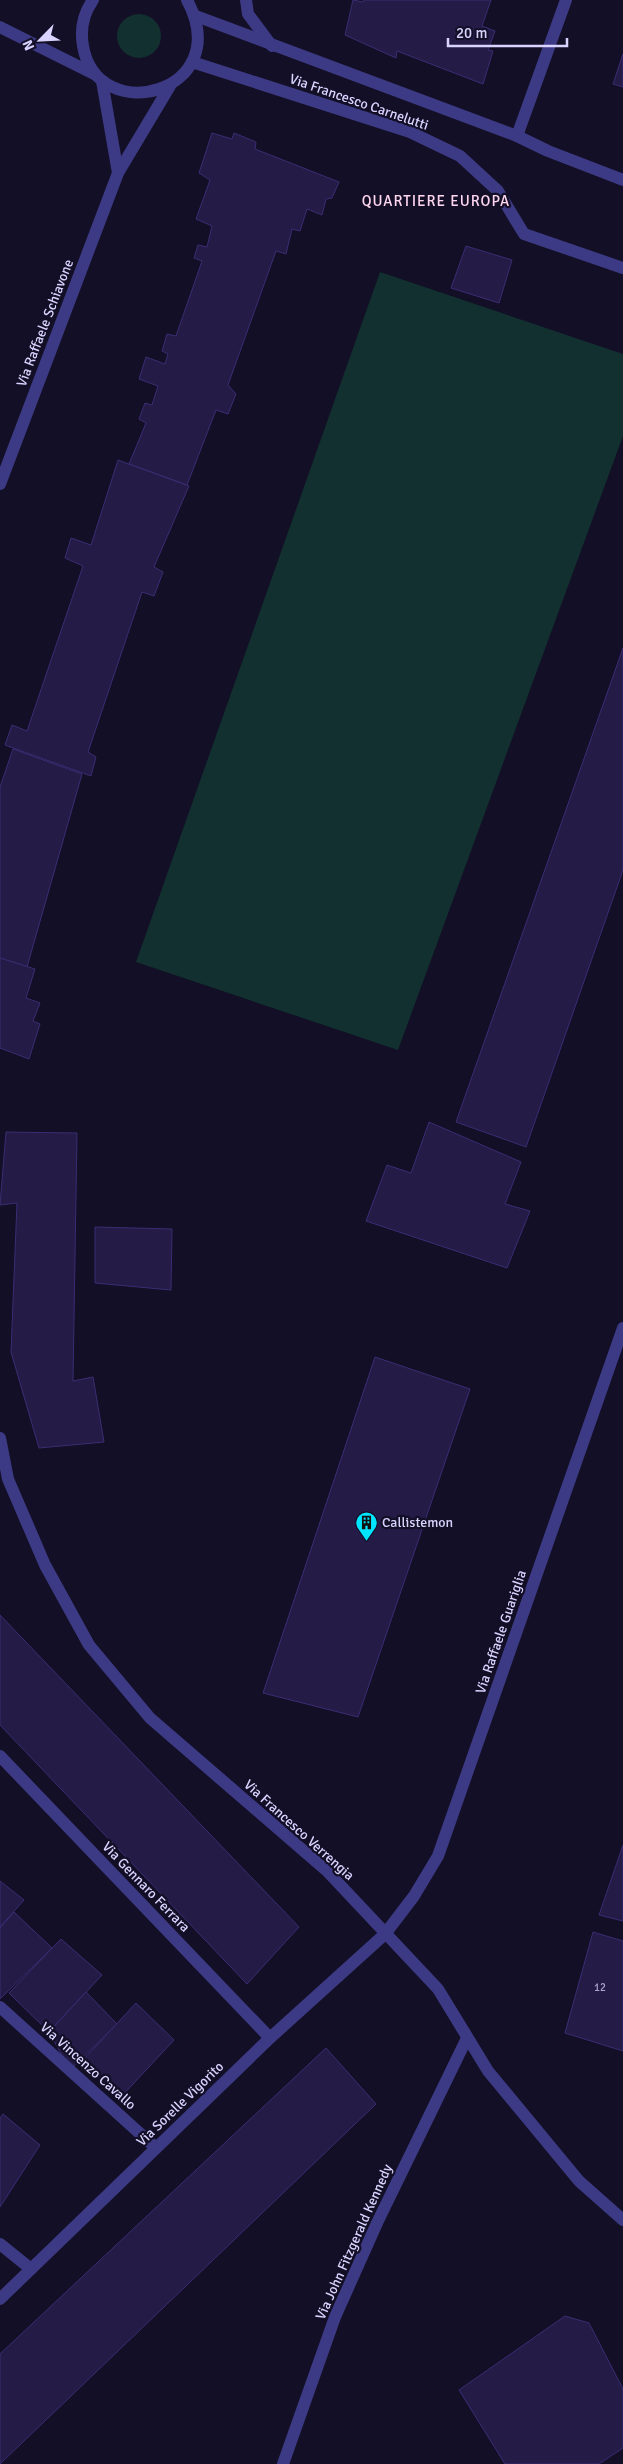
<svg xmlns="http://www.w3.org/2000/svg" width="623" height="2464" viewBox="0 0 623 2464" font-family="Signika,sans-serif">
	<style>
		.green { fill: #12302f }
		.building { fill: #241b47; stroke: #3b2d73 }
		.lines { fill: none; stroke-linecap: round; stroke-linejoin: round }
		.minor { stroke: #3d3a85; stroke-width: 12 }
		.labels { text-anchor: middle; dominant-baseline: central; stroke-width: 4.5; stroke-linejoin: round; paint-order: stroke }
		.number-label { font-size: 11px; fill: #aca6d1 }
		.street-label { font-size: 14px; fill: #d9d4ff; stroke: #130f26 }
		.poi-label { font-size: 14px; fill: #d9d4ff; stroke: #130f26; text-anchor: start }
		.neighbourhood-label { font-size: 15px; letter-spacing: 1px; fill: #ffd6f0; stroke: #130f26 }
	</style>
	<rect width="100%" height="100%" fill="#130f26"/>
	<g class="green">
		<circle cx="139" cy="36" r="22"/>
		<polygon points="380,272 623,354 623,436 398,1050 136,962"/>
	</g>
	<g class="building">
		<polygon points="353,0 363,2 364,0 491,0 482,26 495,31 488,50 493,51 483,84 397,51 396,58 345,35"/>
		<polygon points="623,54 623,87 613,84"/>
		<polygon points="212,133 232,139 234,133 256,142 255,149 339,182 332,198 326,199 322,215 307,209 300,231 292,229 286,254 276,251 228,385 236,394 228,414 216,410 187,485 129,464 146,423 139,419 145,403 152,405 158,386 139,379 146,357 165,364 168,354 162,351 167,334 176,336 202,261 194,258 198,245 207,247 212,226 196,219 210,180 199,173"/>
		<polygon points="466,246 512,260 499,303 451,288"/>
		<polygon points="118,460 189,486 154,567 163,572 154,596 142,592 88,752 96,757 91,776 5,745 12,725 27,731 83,566 65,558 71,538 91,545"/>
		<polygon points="623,648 623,870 526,1147 456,1122"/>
		<polygon points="13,749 82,774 27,967 0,958 0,787"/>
		<polygon points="0,958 35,969 26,998 40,1003 33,1021 40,1024 29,1059 0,1048"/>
		<polygon points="429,1122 521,1162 505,1204 530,1211 507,1268 366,1221 387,1165 411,1173"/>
		<polygon points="6,1132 77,1133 73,1381 93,1377 104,1442 39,1448 11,1352 17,1203 0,1205"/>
		<polygon points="95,1227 172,1229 171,1290 95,1283"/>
		<polygon points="375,1357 470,1389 358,1717 263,1693"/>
		<polygon points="0,1615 299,1927 247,1984 0,1725"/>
		<polygon points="623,1845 623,1921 599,1915"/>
		<polygon points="0,1881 24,1900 0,1927"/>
		<polygon points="14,1912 52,1948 0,1999 0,1928"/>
		<polygon points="593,1932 623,1941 623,2051 565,2033"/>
		<polygon points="61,1939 102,1975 49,2032 9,1993"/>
		<polygon points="86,1992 117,2024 70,2070 49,2032"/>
		<polygon points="136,2003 174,2040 120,2098 83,2060"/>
		<polygon points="326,2048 376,2104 0,2464 0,2354"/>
		<polygon points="3,2114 40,2145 0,2207 0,2118"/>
		<polygon points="565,2316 589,2323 623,2389 623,2448 599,2464 505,2464 459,2390"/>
	</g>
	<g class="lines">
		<g class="minor">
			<path d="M93,0C83,14 80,29 83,46C97,129 237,93 187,0"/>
			<polyline points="246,0 248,14 272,46"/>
			<polyline points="196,16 517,136 548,151 623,180"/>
			<polyline points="0,27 96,75"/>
			<polyline points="192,62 410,132 460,156 498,191 524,234 623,268"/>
			<polyline points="102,81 118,173"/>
			<polyline points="517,136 566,0"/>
			<polyline points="0,484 118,173 170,86"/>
			<polyline points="0,1438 8,1479 45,1565 89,1645 150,1718 327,1871 438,1989 488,2071 579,2181 623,2220"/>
			<polyline points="0,1756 270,2038"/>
			<polyline points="0,2007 156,2148"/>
			<polyline points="0,2244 31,2269"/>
			<polyline points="0,2299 270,2038 385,1934 414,1896 438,1856 623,1328"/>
			<polyline points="283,2464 335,2317 377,2223 467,2038"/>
		</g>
	</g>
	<defs>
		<symbol id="building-pin" viewBox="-11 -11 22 30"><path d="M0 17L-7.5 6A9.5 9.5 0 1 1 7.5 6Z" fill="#00e5ff" stroke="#130f26"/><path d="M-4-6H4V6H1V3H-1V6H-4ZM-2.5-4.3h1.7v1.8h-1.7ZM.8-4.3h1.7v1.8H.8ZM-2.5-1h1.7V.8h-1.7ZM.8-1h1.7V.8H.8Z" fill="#111"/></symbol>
	</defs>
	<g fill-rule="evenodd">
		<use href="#building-pin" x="354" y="1510" width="25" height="34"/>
	</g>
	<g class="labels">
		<g class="number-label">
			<text x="600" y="1987">12</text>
		</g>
		<g class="street-label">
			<text transform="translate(359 102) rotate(19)">Via Francesco Carnelutti</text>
			<text transform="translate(45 323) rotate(-69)">Via Raffaele Schiavone</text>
			<text transform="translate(501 1632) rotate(-71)">Via Raffaele Guariglia</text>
			<text transform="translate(299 1830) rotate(42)">Via Francesco Verrengia</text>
			<text transform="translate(146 1887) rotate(46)">Via Gennaro Ferrara</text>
			<text transform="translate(88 2066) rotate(42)">Via Vincenzo Cavallo</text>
			<text transform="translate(180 2104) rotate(-44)">Via Sorelle Vigorito</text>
			<text transform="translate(354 2242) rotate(-66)">Via John Fitzgerald Kennedy</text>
		</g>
		<g class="poi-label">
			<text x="382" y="1522">Callistemon</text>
		</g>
		<g class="neighbourhood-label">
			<text x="436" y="201">QUARTIERE EUROPA</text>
		</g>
	</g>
	<g transform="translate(40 40) rotate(246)" stroke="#130f26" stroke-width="4" paint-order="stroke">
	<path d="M0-4L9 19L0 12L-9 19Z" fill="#d9d4ff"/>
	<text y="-8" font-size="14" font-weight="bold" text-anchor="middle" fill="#d9d4ff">N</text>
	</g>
	<path d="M448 38v8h119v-8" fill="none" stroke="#d9d4ff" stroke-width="2.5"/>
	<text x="456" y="38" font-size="15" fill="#d9d4ff" stroke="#130f26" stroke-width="4" paint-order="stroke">20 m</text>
</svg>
